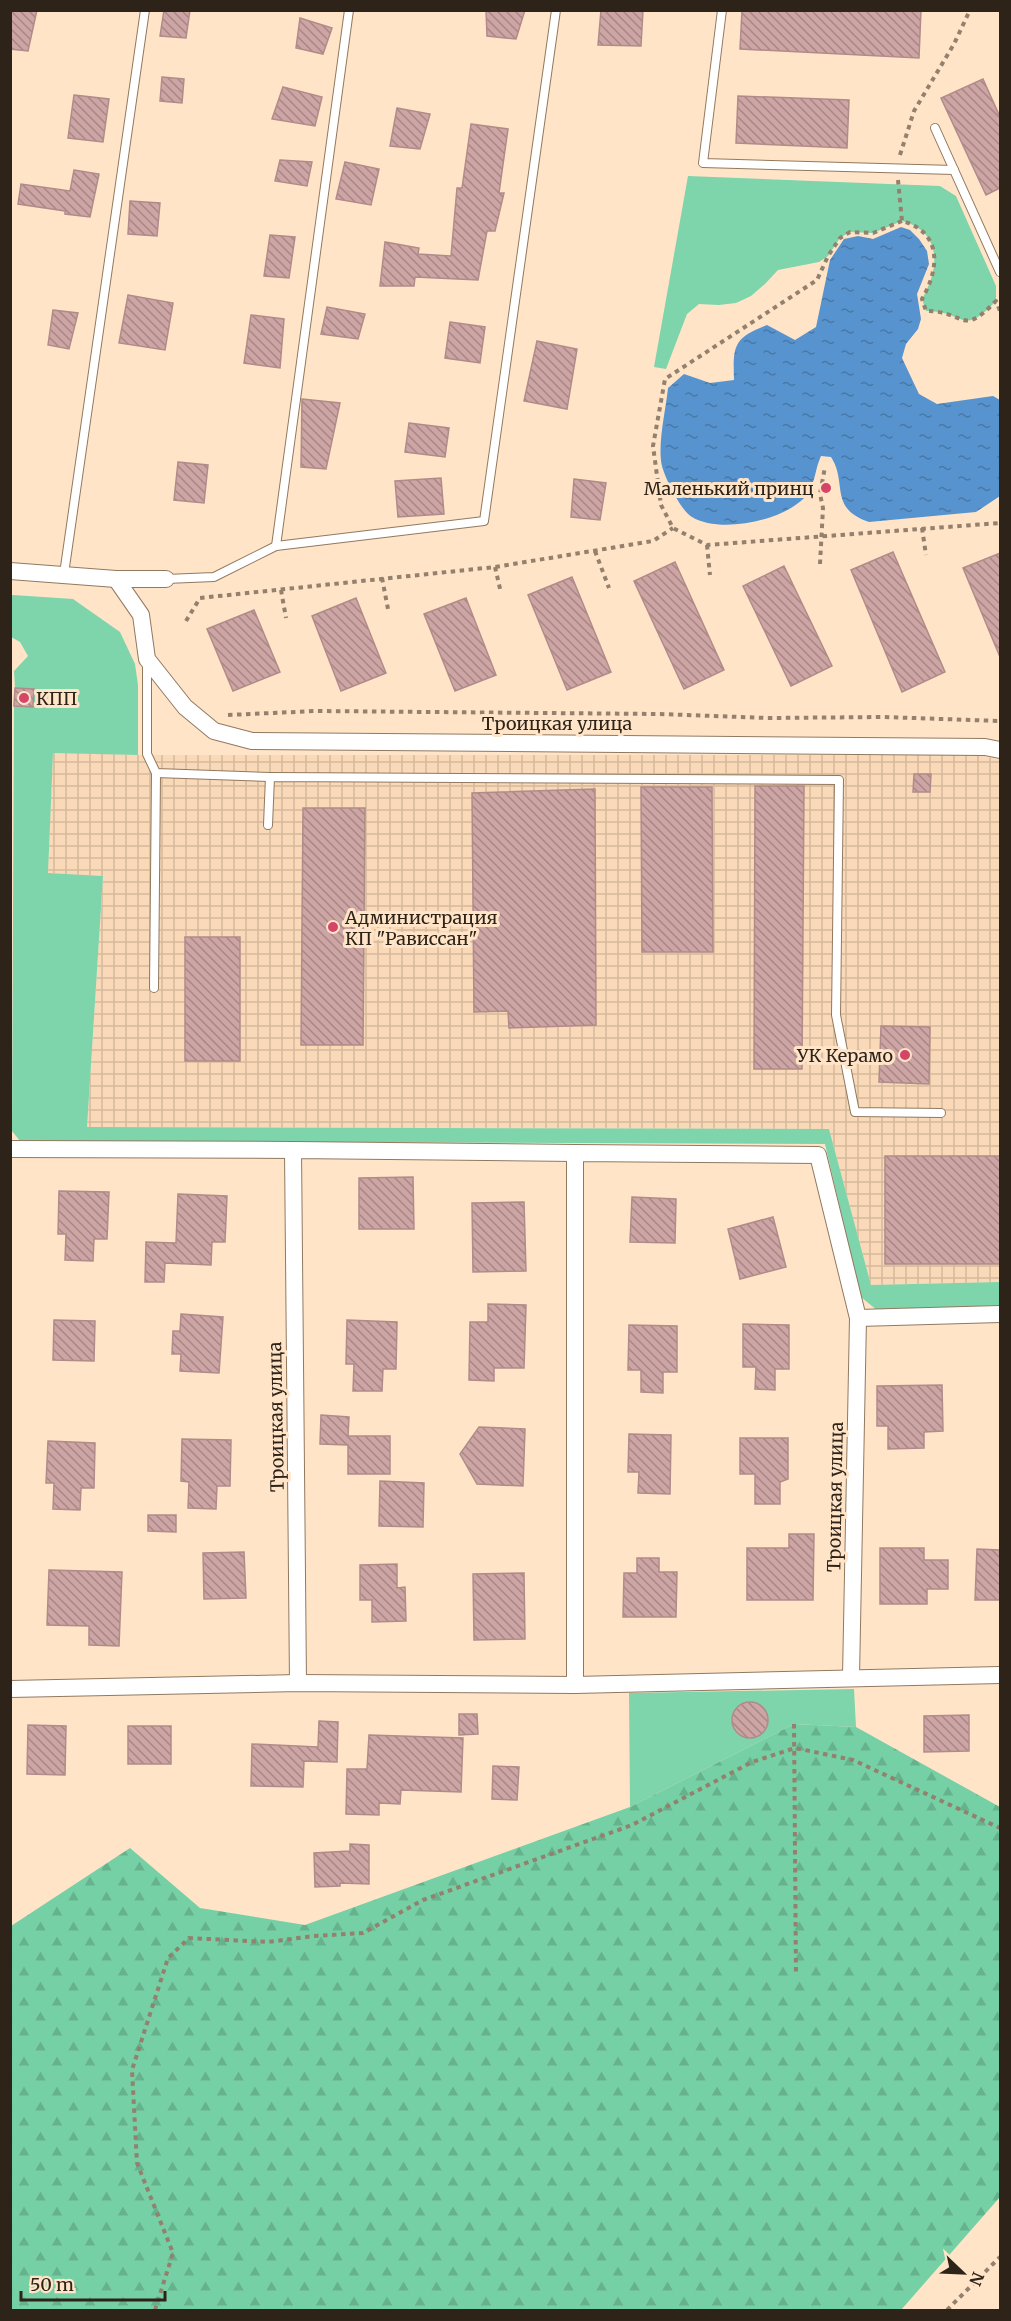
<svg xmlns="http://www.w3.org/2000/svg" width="1011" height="2321" viewBox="0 0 1011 2321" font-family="Merriweather,serif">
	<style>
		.industrial { fill: url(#industrial-grid) }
		.green { fill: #7ed4ab }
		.forest { fill: url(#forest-firs) }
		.water { fill: url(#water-ripples) }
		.building { fill: url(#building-back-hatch); stroke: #b18b89; stroke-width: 1.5 }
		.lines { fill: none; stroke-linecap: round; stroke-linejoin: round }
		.service-casing { stroke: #917960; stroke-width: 10 }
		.minor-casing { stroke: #917960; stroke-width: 18 }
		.path { stroke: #93816e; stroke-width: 4; stroke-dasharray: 4.5 4.5; stroke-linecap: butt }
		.service { stroke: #fff; stroke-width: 8 }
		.minor { stroke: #fff; stroke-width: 16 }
		.poi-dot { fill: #d44569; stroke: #ffe4c8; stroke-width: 2 }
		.labels { text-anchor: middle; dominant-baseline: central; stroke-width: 6; stroke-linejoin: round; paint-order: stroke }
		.poi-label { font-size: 18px; fill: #2d2319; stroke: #ffe4c8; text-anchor: end }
		.street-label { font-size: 18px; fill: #2d2319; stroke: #ffe4c8 }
	</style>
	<defs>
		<pattern id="industrial-grid" width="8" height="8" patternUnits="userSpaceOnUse" patternTransform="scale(1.5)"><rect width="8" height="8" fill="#f9d9b7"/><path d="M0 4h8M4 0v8" fill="none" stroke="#d6ba9d"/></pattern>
		<pattern id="forest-firs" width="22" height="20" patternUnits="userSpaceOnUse" patternTransform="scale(1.5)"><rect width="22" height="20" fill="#75d0a5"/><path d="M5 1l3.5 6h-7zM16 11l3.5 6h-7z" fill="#66b28d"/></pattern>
		<pattern id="water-ripples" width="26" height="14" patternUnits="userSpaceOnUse" patternTransform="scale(1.5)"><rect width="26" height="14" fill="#5793ce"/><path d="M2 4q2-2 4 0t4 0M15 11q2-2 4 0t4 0" fill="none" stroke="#4878a6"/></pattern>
		<pattern id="building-back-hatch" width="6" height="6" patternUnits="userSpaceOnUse" patternTransform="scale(1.5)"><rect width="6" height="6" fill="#cda5a4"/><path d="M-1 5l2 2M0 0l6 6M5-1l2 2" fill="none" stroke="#a78685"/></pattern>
	</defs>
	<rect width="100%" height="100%" fill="#ffe4c8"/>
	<polygon class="industrial" points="53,752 138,755 979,755 1000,760 1000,1282 871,1285 829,1129 87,1127 103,876 48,873"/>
	<g class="green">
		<path d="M688,176L940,186L956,196L996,286V301C960,338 967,311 926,311L922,299C940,268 942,232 902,221L873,233L850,232L840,238L828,256L819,262L778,270L765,284L751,296L736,303L719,305L699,304L687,314L666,369L654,367Z"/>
		<polygon points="13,595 73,599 120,632 135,664 138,685 138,755 53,753 48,873 103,876 87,1127 829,1129 871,1285 1000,1282 1000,1305 878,1311 861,1297 825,1144 20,1141 12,1131 14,706 32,707 34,690 15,688 14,671 28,656 20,642 11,637 10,596"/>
		<polygon points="854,1689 856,1727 794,1724 630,1807 629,1693"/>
	</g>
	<polygon class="forest" points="794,1724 856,1727 1000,1807 1000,2197 901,2310 11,2310 11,1926 130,1848 200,1908 305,1925 630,1807"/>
	<path class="water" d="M901,227L910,230L919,239L927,251L929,264L917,294L921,319L918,329L906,344L902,358L919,394L937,404L993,396L1000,400V496L976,512L869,522C828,508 848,483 831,457L821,456C814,472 816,484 804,498C782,521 720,534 692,517C681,511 665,478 662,466C657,445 666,409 668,388L684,374L710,383L734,380C733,346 733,338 767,325L795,340L816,327L830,260L844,239L858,236L873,239Z"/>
	<g class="building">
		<polygon points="10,10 37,10 28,51 10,49"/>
		<polygon points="164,10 190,10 186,38 160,36"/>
		<polygon points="486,10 525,10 516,39 487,36"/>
		<polygon points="601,10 643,10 641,46 598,45"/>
		<polygon points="742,10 921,10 919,58 740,49"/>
		<polygon points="300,18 332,28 323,54 296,48"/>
		<polygon points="162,77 184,79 182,103 160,101"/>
		<polygon points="983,79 1000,117 1000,188 986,195 941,98"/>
		<polygon points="283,87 322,97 315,126 272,119"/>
		<polygon points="74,95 109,99 103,142 68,138"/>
		<polygon points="738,96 849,100 847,148 736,143"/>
		<polygon points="397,108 430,114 420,149 390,146"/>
		<polygon points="471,124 508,129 499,193 504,193 495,231 487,231 478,280 415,277 414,286 380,286 385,242 419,248 418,254 451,256 457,188 462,188"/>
		<polygon points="280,160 312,162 307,186 275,181"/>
		<polygon points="345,162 379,169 371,205 336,199"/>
		<polygon points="74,170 99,174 90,217 65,214 65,211 18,204 21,184 70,191"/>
		<polygon points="130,201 160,203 157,236 128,234"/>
		<polygon points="270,235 295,237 289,278 264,276"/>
		<polygon points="128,295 173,303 165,350 119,343"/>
		<polygon points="327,307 365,314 358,339 321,334"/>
		<polygon points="53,310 78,313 69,349 48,345"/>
		<polygon points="251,315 284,319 280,368 244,363"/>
		<polygon points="450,322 485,327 480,363 445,358"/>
		<polygon points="537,341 577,349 567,409 524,401"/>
		<polygon points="302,399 340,403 326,469 301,467"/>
		<polygon points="409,423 449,428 445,457 405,452"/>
		<polygon points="178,462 208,465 204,503 174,500"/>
		<polygon points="441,478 444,514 398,517 395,481"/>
		<polygon points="574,479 606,483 600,520 571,517"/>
		<polygon points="893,552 945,672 902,692 851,570"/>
		<polygon points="1000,553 1000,657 963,568"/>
		<polygon points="675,562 724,670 684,689 634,581"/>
		<polygon points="784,566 832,666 791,686 743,586"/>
		<polygon points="572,577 611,672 567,690 528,595"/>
		<polygon points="356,598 386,673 341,691 312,616"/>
		<polygon points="466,598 496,675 455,691 424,614"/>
		<polygon points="254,610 280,672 233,691 207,629"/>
		<polygon points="15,688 34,689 33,707 14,706"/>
		<polygon points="914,774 931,774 930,792 913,792"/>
		<polygon points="755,786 804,786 802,1069 754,1069"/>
		<polygon points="641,787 712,787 713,952 642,952"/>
		<polygon points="595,789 596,1025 509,1028 508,1011 474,1012 472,793"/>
		<polygon points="303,808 365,808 363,1045 301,1045"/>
		<rect x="185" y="937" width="55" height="124"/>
		<polygon points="881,1026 930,1027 929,1084 879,1082"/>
		<rect x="885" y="1156" width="115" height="108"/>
		<polygon points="413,1177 414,1229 359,1229 359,1178"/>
		<polygon points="59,1191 109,1192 107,1239 94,1239 93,1261 65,1260 66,1234 58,1234"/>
		<polygon points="178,1194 227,1196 225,1242 212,1242 211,1265 165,1263 164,1282 145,1282 146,1242 176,1243"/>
		<polygon points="632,1197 676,1199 675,1243 630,1242"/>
		<polygon points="524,1202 526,1271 473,1272 472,1203"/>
		<polygon points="773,1217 786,1267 740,1279 728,1229"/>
		<polygon points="488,1304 526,1305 524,1368 494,1368 494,1381 469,1380 470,1322 488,1322"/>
		<polygon points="181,1314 223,1317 219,1373 180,1371 181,1354 172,1354 173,1331 180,1331"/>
		<polygon points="54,1320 95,1321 94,1361 53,1360"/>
		<polygon points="347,1320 397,1322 396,1369 383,1369 382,1391 353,1391 354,1364 346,1364"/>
		<polygon points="743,1324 789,1325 789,1369 775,1369 775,1390 755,1389 756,1367 743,1367"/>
		<polygon points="629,1325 677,1326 677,1372 663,1372 663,1393 641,1392 641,1370 628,1370"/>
		<polygon points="942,1385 943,1431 924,1432 924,1448 888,1449 888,1426 877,1426 877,1386"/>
		<polygon points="321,1415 349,1417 348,1436 390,1436 390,1474 348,1474 348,1445 320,1444"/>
		<polygon points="479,1427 525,1429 523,1486 477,1484 460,1454"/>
		<polygon points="629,1434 671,1435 670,1494 638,1493 639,1472 628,1472"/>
		<polygon points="740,1438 788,1438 788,1479 780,1482 780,1504 755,1504 755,1474 740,1474"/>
		<polygon points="182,1439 231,1440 230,1486 217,1486 216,1509 188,1508 189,1482 181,1481"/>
		<polygon points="48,1441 95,1443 94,1488 81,1488 80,1510 53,1509 54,1483 46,1483"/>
		<polygon points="380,1481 424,1483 423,1527 379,1526"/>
		<polygon points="148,1515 176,1515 176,1532 148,1531"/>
		<polygon points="789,1534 814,1534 813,1600 747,1600 747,1548 789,1548"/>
		<polygon points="880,1548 924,1548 924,1560 948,1560 948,1589 927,1589 927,1604 880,1604"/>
		<polygon points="977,1549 1000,1550 1000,1600 975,1600"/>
		<polygon points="244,1552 246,1598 204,1599 203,1553"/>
		<polygon points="637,1558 659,1558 659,1572 677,1572 676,1617 623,1617 624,1573 637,1573"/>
		<polygon points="397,1564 397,1588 405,1587 406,1621 372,1622 372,1600 360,1600 360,1565"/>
		<polygon points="49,1570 122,1572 119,1646 89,1645 89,1626 47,1625"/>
		<polygon points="524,1573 525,1639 474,1640 473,1574"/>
		<circle cx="750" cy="1720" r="18"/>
		<polygon points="459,1714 477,1714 478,1734 459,1735"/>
		<polygon points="969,1715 969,1751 924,1752 924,1716"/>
		<polygon points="319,1721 338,1722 337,1762 304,1761 303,1787 251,1786 252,1744 318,1747"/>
		<polygon points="28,1725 66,1726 65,1775 27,1774"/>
		<rect x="128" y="1726" width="43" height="38"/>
		<polygon points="369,1735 463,1738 461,1792 401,1790 400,1804 379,1803 379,1815 346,1814 347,1769 367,1769"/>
		<polygon points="493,1766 519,1767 517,1800 492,1799"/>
		<polygon points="350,1844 369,1845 369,1884 340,1883 340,1886 315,1887 314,1853 350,1851"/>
	</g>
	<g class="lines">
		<defs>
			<g id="service">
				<polyline points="722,10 703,163 954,170"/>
				<polyline points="935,128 1000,272"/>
				<polyline points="276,546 349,10"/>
				<polyline points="64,574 145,10"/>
				<polyline points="166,579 214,577 276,546 484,521 556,10"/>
				<polyline points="147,662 147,754 156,773 270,777"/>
				<polyline points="268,825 270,777 839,780 836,1015 855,1112 941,1113"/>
				<polyline points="154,988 156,773"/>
			</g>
			<g id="minor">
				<polyline points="10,571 116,579 166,579"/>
				<polyline points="116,579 141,615 147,659 185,707 214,731 252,741 985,747 1000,750"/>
				<polyline points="10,1149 293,1150"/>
				<polyline points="858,1318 1000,1314"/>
				<polyline points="298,1683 293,1150 575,1153"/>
				<polyline points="575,1685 575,1153 818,1155 858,1318 851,1677"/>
				<polyline points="10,1689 298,1683 575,1685 1000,1675"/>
			</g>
		</defs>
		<use href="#service" class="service-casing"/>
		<use href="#minor" class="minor-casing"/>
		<g class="path">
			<polyline points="900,155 914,111 954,44 970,10"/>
			<path d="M898,180L902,221C942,232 940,268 922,299L926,311C967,311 960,338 996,301L1000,311"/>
			<polyline points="902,221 873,233 850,232 840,238 828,256 817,280 665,379 653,446 661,505 673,528 707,545 1000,523"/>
			<polyline points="922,528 926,555"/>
			<polyline points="707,545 710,575"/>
			<polyline points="595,551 609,588"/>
			<polyline points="820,564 823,508 820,494 825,467"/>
			<polyline points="495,567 501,593"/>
			<polyline points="382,578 388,609"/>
			<polyline points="281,590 286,618"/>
			<polyline points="186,621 200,598 495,567 653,541 673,528"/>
			<polyline points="228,715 316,711 660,714 767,718 884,717 1000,721"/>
			<polyline points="794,1724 796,1976"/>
			<polyline points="155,2310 173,2253 137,2163 132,2070 168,1958 189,1938 268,1942 314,1936 363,1933 423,1900 632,1825 752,1762 795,1748 853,1760 1000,1828"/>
			<polyline points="947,2310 1000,2257"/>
		</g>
		<use href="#service" class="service"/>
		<use href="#minor" class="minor"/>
	</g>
	<g class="poi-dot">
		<circle cx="826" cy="488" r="6"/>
		<circle cx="24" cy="698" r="6"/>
		<circle cx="333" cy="927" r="6"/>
		<circle cx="905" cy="1055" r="6"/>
	</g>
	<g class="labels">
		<g class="poi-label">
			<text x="814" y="488">Маленький принц</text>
			<text x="36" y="698" text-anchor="start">КПП</text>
			<text x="345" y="917" text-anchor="start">Администрация<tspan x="345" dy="21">КП "Рависсан"</tspan></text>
			<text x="893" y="1055">УК Керамо</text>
		</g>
		<g class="street-label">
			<text x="557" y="723">Троицкая улица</text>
			<text transform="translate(276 1417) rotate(-91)">Троицкая улица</text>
			<text transform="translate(835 1497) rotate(-89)">Троицкая улица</text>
		</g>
	</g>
	<rect width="1011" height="2321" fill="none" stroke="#2d2319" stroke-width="24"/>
	<g transform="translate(963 2273) rotate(113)" stroke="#ffe4c8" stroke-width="4.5" paint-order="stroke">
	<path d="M0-4.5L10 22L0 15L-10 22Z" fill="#2d2319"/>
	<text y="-9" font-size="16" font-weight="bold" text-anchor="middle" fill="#2d2319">N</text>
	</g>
	<path d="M21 2291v9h144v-9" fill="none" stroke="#2d2319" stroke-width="3"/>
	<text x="30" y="2291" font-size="18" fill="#2d2319" stroke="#ffe4c8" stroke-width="4.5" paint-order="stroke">50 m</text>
</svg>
